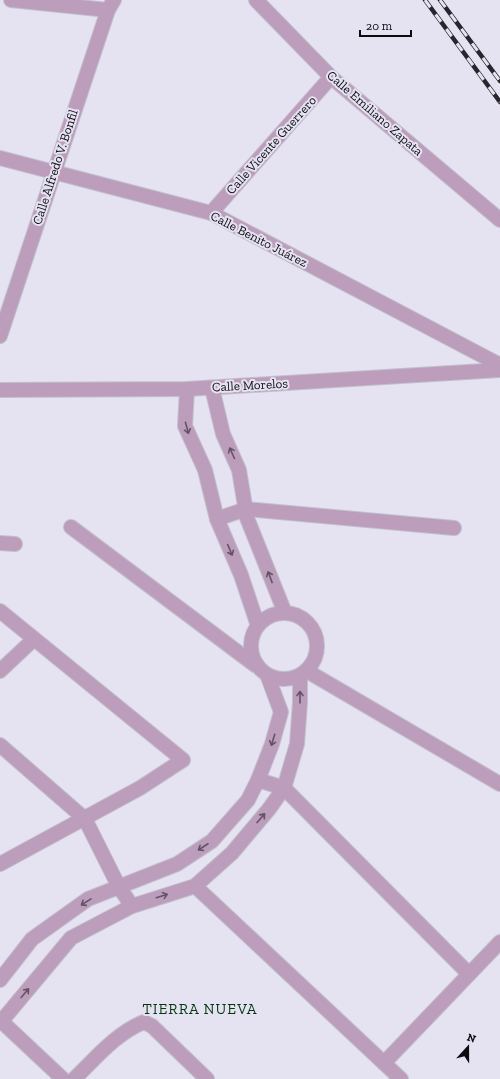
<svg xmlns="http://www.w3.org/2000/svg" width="500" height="1079" viewBox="0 0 500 1079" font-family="'Zilla Slab',serif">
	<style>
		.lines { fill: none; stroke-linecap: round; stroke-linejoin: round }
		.street-casing { stroke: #c2c0cd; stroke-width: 16 }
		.street { stroke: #bc9dbc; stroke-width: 14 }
		.rail-casing { stroke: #28252c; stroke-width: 4.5 }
		.rail { stroke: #e5e2f1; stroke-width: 3; stroke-dasharray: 9; stroke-linecap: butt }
		.oneway { stroke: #645466 }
		.labels { text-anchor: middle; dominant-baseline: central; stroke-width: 4; stroke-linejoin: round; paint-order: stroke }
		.street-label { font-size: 13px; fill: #0d0b10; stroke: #e5e2f1 }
		.quarter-label { font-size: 15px; letter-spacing: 1px; fill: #053612; stroke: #e5e2f1 }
	</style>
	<rect width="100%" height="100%" fill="#e5e2f1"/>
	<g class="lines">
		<defs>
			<g id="street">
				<polyline points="11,0 108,10"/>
				<polyline points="256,0 331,77 500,220"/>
				<polyline points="0,158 211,213 500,365"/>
				<polyline points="211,213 331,77"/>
				<polyline points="0,336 108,10 114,0"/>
				<polyline points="212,388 223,434 239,470 247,518 285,613"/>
				<polyline points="187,389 185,426 205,470 217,519 241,575 257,623"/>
				<polyline points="0,390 187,389 500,370"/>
				<polyline points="217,519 246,509 454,528"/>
				<polyline points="71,527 255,665"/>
				<polyline points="0,543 15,544"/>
				<polyline points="0,611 183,760 140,788 0,864"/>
				<circle cx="284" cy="646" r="33"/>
				<polyline points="0,671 34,639"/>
				<polyline points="307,671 500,784"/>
				<polyline points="0,745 85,819 119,887 132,906"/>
				<polyline points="258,780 284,788 469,974"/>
				<polyline points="195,886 401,1079"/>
				<polyline points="0,980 32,939 88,899 177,864 212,841 248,800 258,780 272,744 281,712 268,677"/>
				<polyline points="0,1020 63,1079"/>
				<polyline points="0,1023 71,938 132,906 195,886 232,853 269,809 284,788 297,744 300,702 300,676"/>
				<polyline points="384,1063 500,942"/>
				<path d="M74,1079C95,1059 116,1033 144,1022L152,1026L207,1079"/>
			</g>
		</defs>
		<use href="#street" class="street-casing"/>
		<use href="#street" class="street"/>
		<defs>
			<g id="rail">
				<polyline points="425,0 500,102"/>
				<polyline points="440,0 500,81"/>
			</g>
		</defs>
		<use href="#rail" class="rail-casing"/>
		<use href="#rail" class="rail"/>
	</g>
	<defs><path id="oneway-shaft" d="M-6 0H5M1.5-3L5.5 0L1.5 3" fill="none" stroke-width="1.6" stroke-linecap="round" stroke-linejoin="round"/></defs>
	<g class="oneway">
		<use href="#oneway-shaft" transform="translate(187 428) rotate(75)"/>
		<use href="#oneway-shaft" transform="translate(232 453) rotate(-114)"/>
		<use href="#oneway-shaft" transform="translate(230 550) rotate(67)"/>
		<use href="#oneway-shaft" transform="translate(270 577) rotate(-111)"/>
		<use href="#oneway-shaft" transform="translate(300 697) rotate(-90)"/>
		<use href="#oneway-shaft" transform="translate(273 740) rotate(107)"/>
		<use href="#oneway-shaft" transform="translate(261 818) rotate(-49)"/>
		<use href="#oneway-shaft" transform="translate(203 847) rotate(147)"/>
		<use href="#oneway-shaft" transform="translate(162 896) rotate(-18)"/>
		<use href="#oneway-shaft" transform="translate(86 902) rotate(148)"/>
		<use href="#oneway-shaft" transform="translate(25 993) rotate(-50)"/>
	</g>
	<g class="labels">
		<g class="street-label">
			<text transform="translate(375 113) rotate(41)">Calle Emiliano Zapata</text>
			<text transform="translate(271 145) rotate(-48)">Calle Vicente Guerrero</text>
			<text transform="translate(55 167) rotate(-72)">Calle Alfredo V. Bonfil</text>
			<text transform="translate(259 239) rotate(27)">Calle Benito Juárez</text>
			<text transform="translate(250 385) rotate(-3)">Calle Morelos</text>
		</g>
		<g class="quarter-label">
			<text x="200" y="1009">TIERRA NUEVA</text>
		</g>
	</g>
	<g transform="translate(468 1047) rotate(21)" stroke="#e5e2f1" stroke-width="3" paint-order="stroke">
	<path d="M0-3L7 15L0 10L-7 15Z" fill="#0d0b10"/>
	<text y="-6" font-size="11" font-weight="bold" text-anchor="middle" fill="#0d0b10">N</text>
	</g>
	<path d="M360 30v6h51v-6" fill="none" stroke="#0d0b10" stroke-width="2"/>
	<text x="366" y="30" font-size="12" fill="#0d0b10" stroke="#e5e2f1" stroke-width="3" paint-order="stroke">20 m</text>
</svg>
